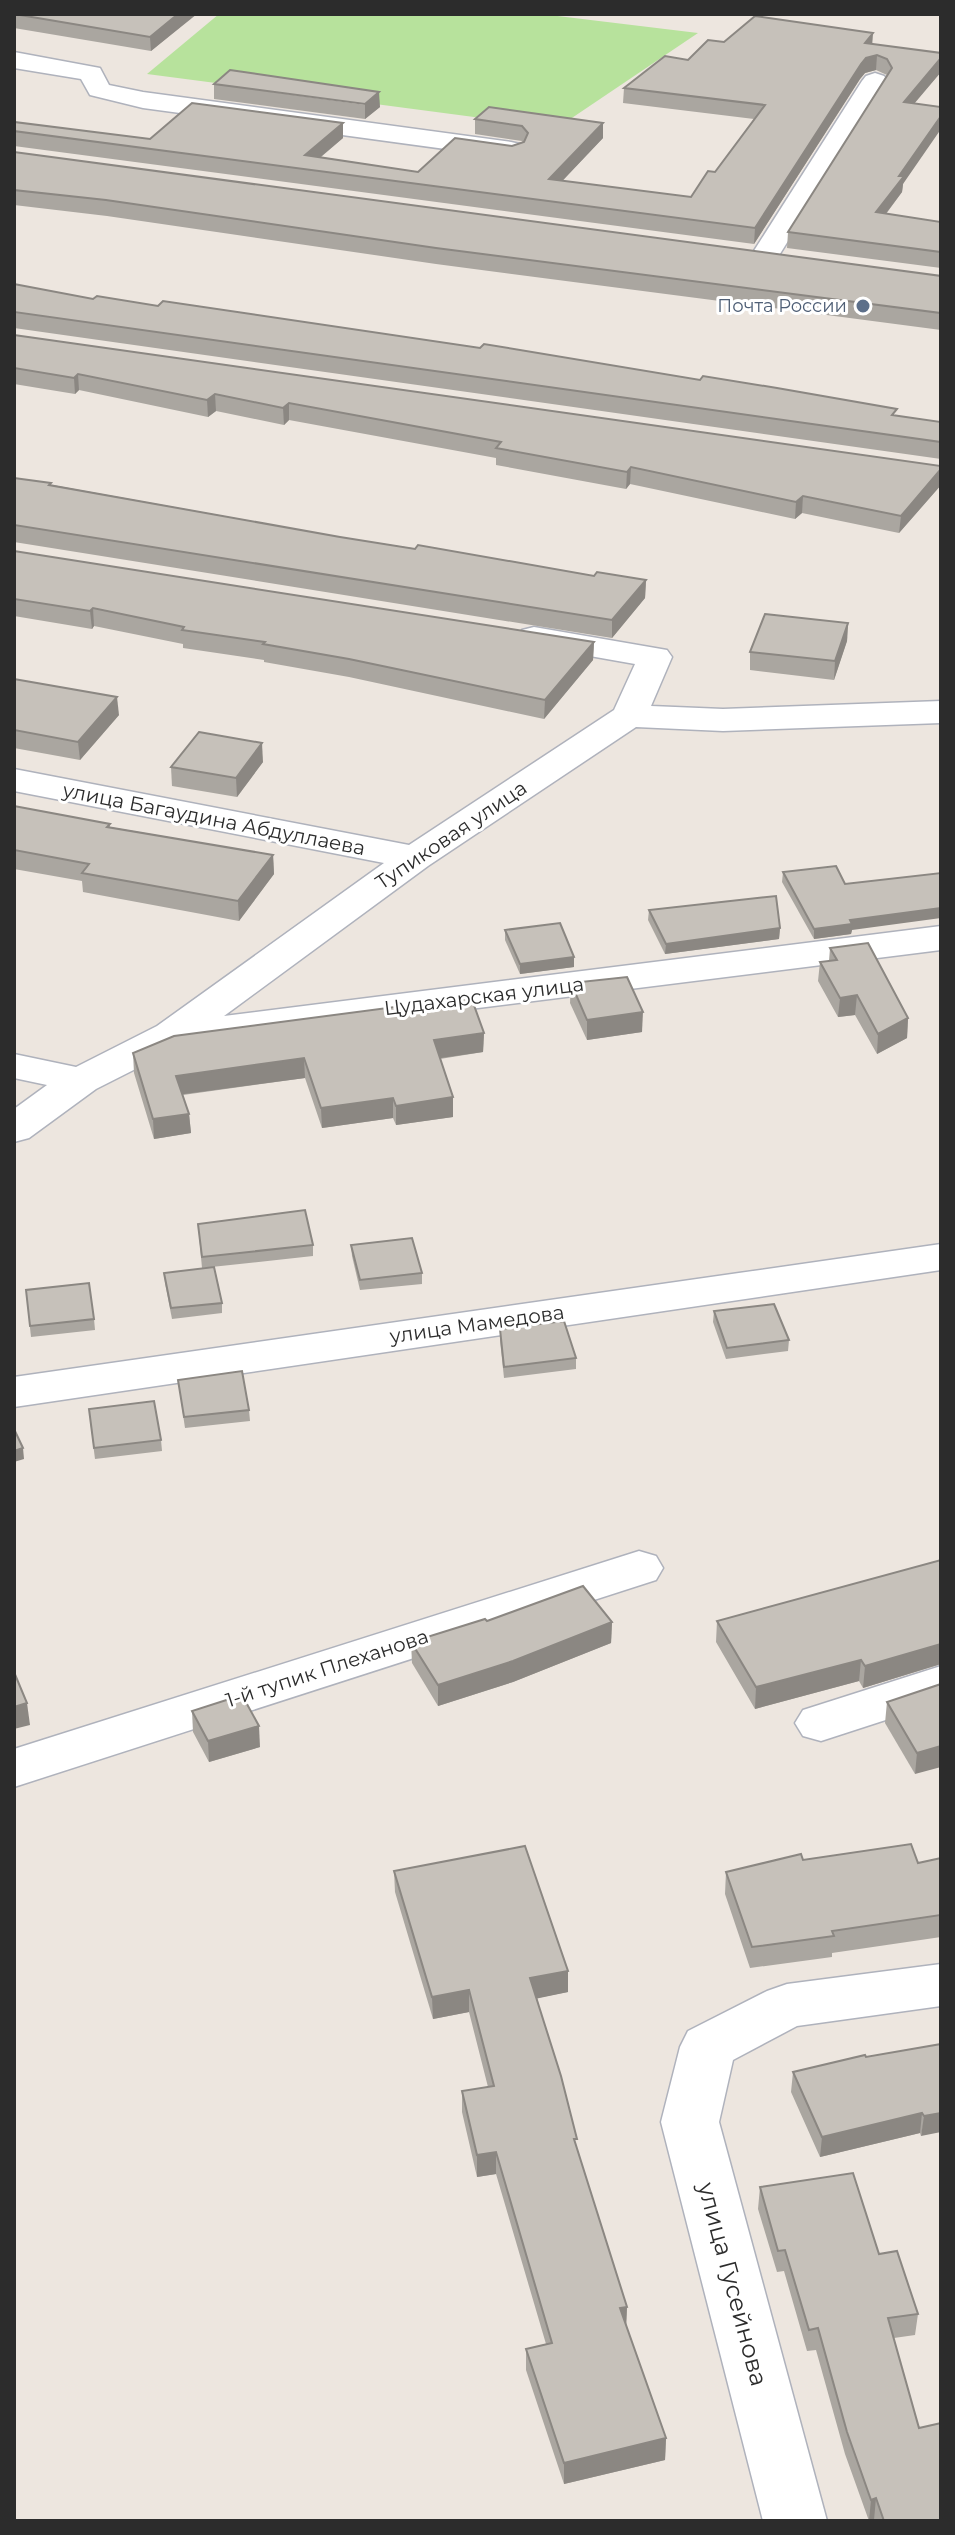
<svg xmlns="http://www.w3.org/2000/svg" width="955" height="2535" viewBox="0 0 955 2535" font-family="Montserrat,sans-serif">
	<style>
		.green { fill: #b7e29c }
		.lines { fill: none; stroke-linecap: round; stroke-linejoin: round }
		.minor-casing { stroke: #afb2bc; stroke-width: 3 }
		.secondary-casing { stroke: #afb2bc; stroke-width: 3 }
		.minor { fill: #fff; fill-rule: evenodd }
		.secondary { fill: #fff; fill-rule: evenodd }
		.wall { fill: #aaa6a0 }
		.shaded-wall { fill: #8b8782 }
		.building { fill: #c6c1ba; stroke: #8b8782; stroke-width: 2 }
		.service-dot { fill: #5c6f8a; stroke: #fff; stroke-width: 3 }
		.labels { text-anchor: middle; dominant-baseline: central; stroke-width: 6; stroke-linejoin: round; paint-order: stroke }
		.far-service-label { font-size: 18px; fill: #4e5e75; stroke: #fff; text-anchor: end }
		.street-label { font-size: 20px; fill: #2c2c2c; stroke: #fff }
		.near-street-label { font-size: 24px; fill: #2c2c2c; stroke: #fff }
	</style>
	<rect width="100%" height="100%" fill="#ede6df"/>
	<polygon class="green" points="219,14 541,14 698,33 557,128 147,74"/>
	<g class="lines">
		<defs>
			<g id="minor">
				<polygon points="14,52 100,68 109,85 143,92 511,142 520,144 524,150 520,156 511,158 143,108 90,95 81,79 14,68"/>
				<polygon points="875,73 884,76 888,81 778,257 774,263 764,265 754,263 750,257 862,81 866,76"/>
				<polygon points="534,627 667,650 672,657 651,706 723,709 941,701 941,723 723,731 636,727 428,866 224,1016 941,926 941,950 183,1045 96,1089 29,1138 14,1142 14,1109 47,1085 14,1078 14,1054 76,1067 157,1026 384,863 14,791 14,769 409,845 614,710 635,664 522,644 517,637 522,630"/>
				<polygon points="941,1244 941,1270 14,1407 14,1377"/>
				<polygon points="639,1551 656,1556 663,1568 656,1580 14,1787 14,1749"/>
				<polygon points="941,1666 941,1702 821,1741 803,1736 795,1723 803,1710"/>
			</g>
			<polygon id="secondary" points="941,1964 941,2006 797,2026 733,2060 719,2122 827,2521 763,2521 661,2122 680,2047 688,2031 767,1991 787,1984"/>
		</defs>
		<use href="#minor" class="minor-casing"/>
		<use href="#secondary" class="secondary-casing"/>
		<use href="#minor" class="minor"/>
		<use href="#secondary" class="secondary"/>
	</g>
	<g class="wall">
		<polygon points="14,14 192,17 151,51 14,28"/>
		<polygon points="724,42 872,44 941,72 914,103 902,192 886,214 941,222 941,268 787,248 788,232 887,75 876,70 865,73 860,79 754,244 14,146 14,122 150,139 343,138 321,157 418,172 523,143 522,141 475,134 475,119 603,138 562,181 691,197 715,172 754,119 623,103 624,88 688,60"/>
		<polygon points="214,84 380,107 365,119 214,99"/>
		<polygon points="14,152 941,276 941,330 436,264 107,216 14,205"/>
		<polygon points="14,284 93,299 158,306 941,422 941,459 14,328"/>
		<polygon points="14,335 941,466 941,485 899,533 802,513 795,519 630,484 626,489 496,465 496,458 289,420 284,425 216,411 208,417 79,390 75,394 14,384"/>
		<polygon points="14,478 340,537 594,576 646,580 645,598 612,638 14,542"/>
		<polygon points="14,551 594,642 593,660 544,719 349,677 264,662 264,660 183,648 183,644 94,626 92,629 14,616"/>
		<polygon points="848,623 847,641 834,680 750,670 750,652"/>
		<polygon points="14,679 119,715 80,760 14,748"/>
		<polygon points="263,762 237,797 172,786 171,767"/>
		<polygon points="14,806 110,824 110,827 273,855 274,874 239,921 83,892 82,881 14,869"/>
		<polygon points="783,872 852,930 851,934 814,939 782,882"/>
		<polygon points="649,910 780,928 779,939 665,954 648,920"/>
		<polygon points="505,930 574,967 520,974 505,940"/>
		<polygon points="830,948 908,1018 907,1038 877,1054 855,1015 838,1017 818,981 820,962 829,961"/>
		<polygon points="571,983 642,1032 587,1040 570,1003"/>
		<polygon points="484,1033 483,1052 440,1059 453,1097 453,1117 396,1125 393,1118 322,1128 305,1078 183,1095 189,1114 191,1133 154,1139 134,1073 133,1053"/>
		<polygon points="198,1224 313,1245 313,1256 202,1268"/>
		<polygon points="351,1245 422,1273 422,1284 360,1290 352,1256"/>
		<polygon points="164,1273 222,1303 222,1313 172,1319 165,1283"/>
		<polygon points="26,1290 94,1319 95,1330 31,1337"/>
		<polygon points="714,1311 789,1340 788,1351 726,1359 713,1322"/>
		<polygon points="500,1329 576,1358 576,1369 504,1378 500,1340"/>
		<polygon points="178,1380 249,1410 250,1421 185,1428"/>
		<polygon points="90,1420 161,1440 162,1451 95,1459"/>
		<polygon points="941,1560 941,1664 863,1688 859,1681 755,1709 716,1642 717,1621"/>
		<polygon points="487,1621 612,1622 611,1643 513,1682 438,1706 412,1663 411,1642"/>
		<polygon points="941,1684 915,1774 885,1723 887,1702"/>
		<polygon points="192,1711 260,1747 209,1762 193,1732"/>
		<polygon points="941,1858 941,1937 832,1953 832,1957 750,1968 725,1894 726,1872 803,1860 918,1863"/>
		<polygon points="394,1871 568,1992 537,1998 577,2149 627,2307 626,2327 666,2438 665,2460 564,2484 526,2370 526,2349 546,2344 496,2174 477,2177 462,2112 462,2091 488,2087 469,2012 433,2019 395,1892"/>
		<polygon points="941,2044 921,2136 920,2133 820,2157 791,2092 793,2072"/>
		<polygon points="760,2187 879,2254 918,2314 915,2335 894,2338 941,2521 874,2521 874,2520 869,2521 845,2454 816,2350 807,2351 784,2271 777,2272 758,2209"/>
	</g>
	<g class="shaded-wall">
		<polygon points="178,14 197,14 151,51 150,37"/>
		<polygon points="873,33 872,48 865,43"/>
		<polygon points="877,55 876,70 865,73 860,79 754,244 755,228 861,64 866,58"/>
		<polygon points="941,58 941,72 903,117 904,102"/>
		<polygon points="379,92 380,107 365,119 365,104"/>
		<polygon points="941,116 941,129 903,184 902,192 875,228 876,212 899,176"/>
		<polygon points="343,123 343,138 305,170 305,155"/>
		<polygon points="603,123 603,138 549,195 549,179"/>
		<polygon points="78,374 79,390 75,394 74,378"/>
		<polygon points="215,394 216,411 208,417 207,400"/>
		<polygon points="289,403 289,420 284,425 283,408"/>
		<polygon points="631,467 630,484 626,489 627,472"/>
		<polygon points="941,469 941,485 899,533 901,516"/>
		<polygon points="803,496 802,513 795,519 796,502"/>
		<polygon points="646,580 645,598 612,638 612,620"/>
		<polygon points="93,608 94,626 92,629 90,611"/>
		<polygon points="848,623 847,641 834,680 835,661"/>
		<polygon points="594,642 593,660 544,719 545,700"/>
		<polygon points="117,697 119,715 80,760 78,742"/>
		<polygon points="262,743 263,762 237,797 236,778"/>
		<polygon points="273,855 274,874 239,921 238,901"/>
		<polygon points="941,908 941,918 852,930 851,934 814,939 814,929 850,920"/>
		<polygon points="780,928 779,939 665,954 666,944"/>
		<polygon points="574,957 574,967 520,974 520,964"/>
		<polygon points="857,995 855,1015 838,1017 840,998"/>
		<polygon points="643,1012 642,1032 587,1040 587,1020"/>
		<polygon points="908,1018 907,1038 877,1054 878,1034"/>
		<polygon points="484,1033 483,1052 434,1059 434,1040"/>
		<polygon points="304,1058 305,1078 177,1095 176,1076"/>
		<polygon points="453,1097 453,1117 396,1125 396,1106"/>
		<polygon points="393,1098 393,1118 322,1128 321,1108"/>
		<polygon points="189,1114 191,1133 154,1139 153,1119"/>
		<polygon points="23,1448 24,1459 14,1462 14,1451"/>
		<polygon points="612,1622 611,1643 513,1682 438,1706 438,1685"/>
		<polygon points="941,1644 941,1664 863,1688 865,1666"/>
		<polygon points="861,1660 859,1681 755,1709 756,1687"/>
		<polygon points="27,1703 30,1725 14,1729 14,1707"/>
		<polygon points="259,1726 260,1747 209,1762 208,1741"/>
		<polygon points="941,1746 941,1767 915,1774 917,1753"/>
		<polygon points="568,1971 568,1992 530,2000 530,1978"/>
		<polygon points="469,1990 469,2012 433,2019 432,1997"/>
		<polygon points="922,2113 920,2133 820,2157 822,2137"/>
		<polygon points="941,2113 941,2132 921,2136 924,2116"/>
		<polygon points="496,2152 496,2174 477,2177 477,2155"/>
		<polygon points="627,2307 626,2328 620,2308"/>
		<polygon points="666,2438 665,2460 564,2484 564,2463"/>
		<polygon points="876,2498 874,2520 869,2521 871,2500"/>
	</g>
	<g class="building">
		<polygon points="14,14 178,14 150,37"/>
		<polygon points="755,16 873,33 865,43 941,53 941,58 904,102 941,107 941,116 899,176 904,176 876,212 941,222 941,252 788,232 892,68 887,59 877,55 866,58 861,64 755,228 14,131 14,122 150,139 192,103 343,123 305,155 418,172 455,138 512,146 524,142 528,133 522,126 475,119 489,107 603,123 549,179 691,197 708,171 715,172 765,105 624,88 665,56 688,60 708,40 724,42"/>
		<polygon points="230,70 379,92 365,104 214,84"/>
		<polygon points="14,152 941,276 941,313 436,248 106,200 14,190"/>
		<polygon points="14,284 93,299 97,296 158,306 163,301 480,348 484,344 700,380 703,376 777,388 897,409 892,415 941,422 941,442 14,312"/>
		<polygon points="14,335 941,466 941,469 901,516 803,496 796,502 631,467 627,472 496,448 501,442 289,403 283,408 215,394 207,400 78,374 74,378 14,368"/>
		<polygon points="14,478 51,483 49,485 340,537 415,549 418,545 594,576 597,572 646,580 612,620 14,525"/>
		<polygon points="14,551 594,642 545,700 349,659 263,644 265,642 182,630 184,627 93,608 90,611 14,599"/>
		<polygon points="765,614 848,623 835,661 750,652"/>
		<polygon points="14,679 117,697 78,742 14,730"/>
		<polygon points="199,732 262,743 236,778 171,767"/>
		<polygon points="14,806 110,824 107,827 273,855 238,901 82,873 89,864 14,850"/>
		<polygon points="836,866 845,884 941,873 941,908 850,920 852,924 814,929 783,872"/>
		<polygon points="776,896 780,928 666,944 649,910"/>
		<polygon points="560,923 574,957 520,964 505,930"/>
		<polygon points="868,943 908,1018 878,1034 857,995 840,998 820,962 837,960 830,948"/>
		<polygon points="627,977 643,1012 587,1020 571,983"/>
		<polygon points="471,997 484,1033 434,1040 453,1097 396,1106 393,1098 321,1108 304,1058 176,1076 189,1114 153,1119 133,1053 174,1036"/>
		<polygon points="305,1210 313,1245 202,1257 198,1224"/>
		<polygon points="412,1238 422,1273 360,1280 351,1245"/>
		<polygon points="214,1267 222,1303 171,1308 164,1273"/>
		<polygon points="89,1283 94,1319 30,1326 26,1290"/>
		<polygon points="774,1304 789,1340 727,1348 714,1311"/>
		<polygon points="564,1321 576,1358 504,1367 500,1329"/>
		<polygon points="242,1371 249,1410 184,1417 178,1380"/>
		<polygon points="154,1401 161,1440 94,1448 89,1409"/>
		<polygon points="14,1429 23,1448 14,1451"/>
		<polygon points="941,1560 941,1644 865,1666 861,1660 756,1687 717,1621"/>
		<polygon points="583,1586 612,1622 513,1661 438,1685 411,1642 485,1619 487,1621"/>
		<polygon points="14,1672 27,1703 14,1707"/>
		<polygon points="941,1684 941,1746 917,1753 887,1702"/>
		<polygon points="242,1695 259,1726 208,1741 192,1711"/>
		<polygon points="911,1844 918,1863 941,1858 941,1915 832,1931 834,1936 752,1947 726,1872 801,1854 803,1860"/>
		<polygon points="525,1846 568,1971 530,1978 561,2076 577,2139 574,2139 627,2307 620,2308 666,2438 564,2463 526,2349 552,2343 496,2152 477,2155 462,2091 494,2086 469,1990 432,1997 394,1871"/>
		<polygon points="941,2044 941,2113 924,2116 922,2113 822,2137 793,2072 865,2055 866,2057"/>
		<polygon points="853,2173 879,2254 897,2251 918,2314 888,2318 919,2428 941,2423 941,2521 884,2521 876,2498 871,2500 847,2432 818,2328 809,2330 785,2250 778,2251 760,2187"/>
	</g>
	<circle class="service-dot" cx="863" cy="306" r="8"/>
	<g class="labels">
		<g class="far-service-label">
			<text x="847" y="306">Почта России</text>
		</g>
		<g class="street-label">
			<text transform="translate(214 819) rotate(11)">улица Багаудина Абдуллаева</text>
			<text transform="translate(451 835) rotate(-34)">Тупиковая улица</text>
			<text transform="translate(484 996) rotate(-7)">Цудахарская улица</text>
			<text transform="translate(477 1324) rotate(-8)">улица Мамедова</text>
			<text transform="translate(327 1668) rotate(-18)">1-й тупик Плеханова</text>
		</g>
		<g class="near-street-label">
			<text transform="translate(733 2284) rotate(75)">улица Гусейнова</text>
		</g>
	</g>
	<rect width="955" height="2535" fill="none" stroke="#2c2c2c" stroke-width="32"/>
</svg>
